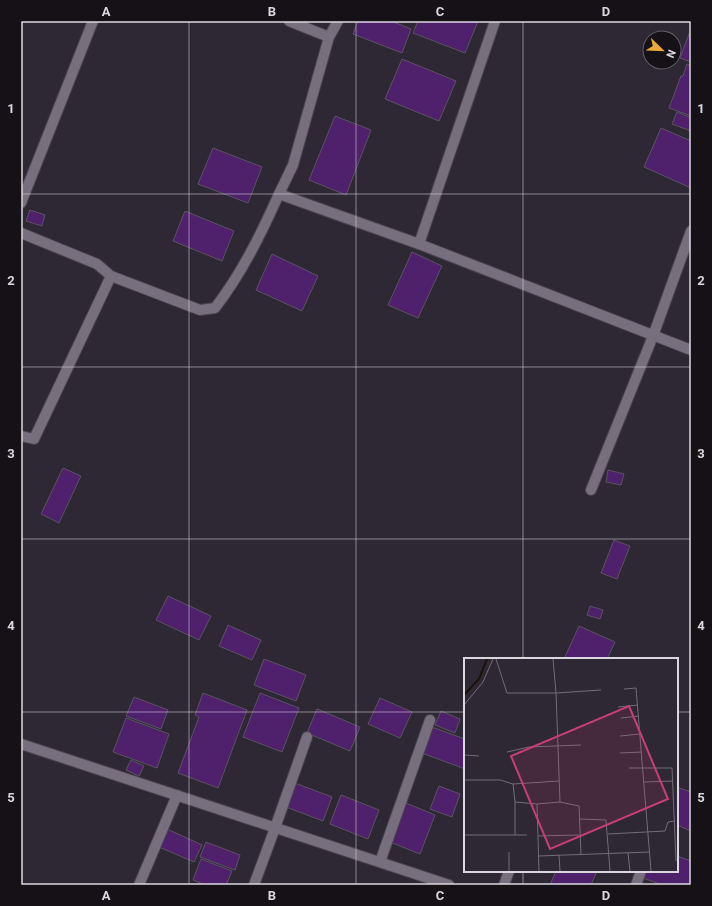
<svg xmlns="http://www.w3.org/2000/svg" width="712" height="906" viewBox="0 0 712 906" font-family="Roboto,sans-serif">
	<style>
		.building { fill: #4f206b; stroke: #5b5361 }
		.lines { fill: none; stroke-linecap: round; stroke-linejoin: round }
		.street-casing { stroke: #49444e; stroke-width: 12 }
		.street { stroke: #776f7e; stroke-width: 10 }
		.grid { fill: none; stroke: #dbd7df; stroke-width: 1; stroke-opacity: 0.55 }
		.inset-river { fill: none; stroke: #1b1207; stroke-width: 2 }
		.inset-road { fill: none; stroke: #736d78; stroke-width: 1 }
		.view { fill: #c73e75; fill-opacity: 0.15; stroke: #c73e75; stroke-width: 2 }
		.inset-edge { fill: none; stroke: #dbd7df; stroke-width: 2 }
		.neatline { fill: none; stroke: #dbd7df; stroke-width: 1.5 }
		.grid-label { font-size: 13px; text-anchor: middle; font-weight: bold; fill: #dbd7df }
	</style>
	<rect width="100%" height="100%" fill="#2e2734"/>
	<g class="building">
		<polygon points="358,21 391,21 411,29 402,53 353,34"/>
		<polygon points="418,21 478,21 465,53 413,33"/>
		<polygon points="691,29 691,62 680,58"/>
		<polygon points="402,59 456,81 439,121 385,99"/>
		<polygon points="687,64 691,66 691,116 669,108 681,76 683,76"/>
		<polygon points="677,112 691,118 691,131 672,124"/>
		<polygon points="335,116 371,130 346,195 309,180"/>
		<polygon points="661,128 691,141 691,188 644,167"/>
		<polygon points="213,148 262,167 248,203 198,184"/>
		<polygon points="30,210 45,215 42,226 26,221"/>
		<polygon points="185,211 234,231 222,261 173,241"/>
		<polygon points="412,252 442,266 418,318 388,305"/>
		<polygon points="272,254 318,276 302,311 256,290"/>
		<polygon points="63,468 81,476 59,523 41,514"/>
		<polygon points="608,470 624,474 621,485 606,482"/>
		<polygon points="614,540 630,546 617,579 601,573"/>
		<polygon points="168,596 211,616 199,640 156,620"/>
		<polygon points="590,606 603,610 600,619 587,615"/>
		<polygon points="228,625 261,640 252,660 219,646"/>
		<polygon points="579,626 615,642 607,659 564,659"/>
		<polygon points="264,659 306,675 296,701 254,685"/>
		<polygon points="203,693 247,710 218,788 178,773 199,717 195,715"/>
		<polygon points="260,693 299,708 282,752 243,737"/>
		<polygon points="134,697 168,710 161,729 126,716"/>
		<polygon points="380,698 412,712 400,738 368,724"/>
		<polygon points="317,709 360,727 350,751 307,733"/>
		<polygon points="441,711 460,719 455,733 435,725"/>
		<polygon points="126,718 169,734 157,768 113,752"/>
		<polygon points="432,727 465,739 465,769 422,753"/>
		<polygon points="131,760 144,766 139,776 126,770"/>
		<polygon points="295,783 332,797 323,821 286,807"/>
		<polygon points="439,786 460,794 452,817 430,809"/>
		<polygon points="677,787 691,792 691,831 677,825"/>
		<polygon points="341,795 379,810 368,839 330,824"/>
		<polygon points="406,803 435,815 420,854 390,842"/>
		<polygon points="167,829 202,845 194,862 159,847"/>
		<polygon points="206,842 240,855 235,870 200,857"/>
		<polygon points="677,856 691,861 691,885 663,885 643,878 646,871 677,871"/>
		<polygon points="201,859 232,871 226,885 206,885 193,880"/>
		<polygon points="556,871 592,871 596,873 591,885 550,885"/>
	</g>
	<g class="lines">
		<defs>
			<g id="street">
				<polyline points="289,21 329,37 293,165 279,194 419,244 691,350"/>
				<polyline points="329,37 338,21"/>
				<polyline points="21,203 93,21"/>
				<path d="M21,233L97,264L111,276L200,310L215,308C242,273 261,234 279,194"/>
				<polyline points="419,244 495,21"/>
				<polyline points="21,436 34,439 111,276"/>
				<polyline points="591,490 653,336 691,231"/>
				<polyline points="21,744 449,885"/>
				<polyline points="380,862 430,720"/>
				<polyline points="139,885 177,795"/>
				<polyline points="254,885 275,828 307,737"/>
				<polyline points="504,885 509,871"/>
				<polyline points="636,885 641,871"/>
			</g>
		</defs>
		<use href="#street" class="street-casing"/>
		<use href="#street" class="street"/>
	</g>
	<path class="grid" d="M189,21V885M356,21V885M523,21V659M21,194H691M21,367H691M21,539H691M21,712H465M677,712H691M523,871V885"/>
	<g transform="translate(464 658)">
		<rect width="214" height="214" fill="#2e2734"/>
		<path class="inset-river" d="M0,37L15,21L23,1"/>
		<path class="inset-road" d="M32,1L43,35H92L96,144L73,146L75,213M89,1L92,35L137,32M160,31L172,30L187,213M0,47L19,24L29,1M154,49L174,47M157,60L175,58M156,78L176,76M43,94L65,89L117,87M156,95L178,94M0,97L15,98M165,110H208L212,203M0,122H36L49,126L95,123M180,124L209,123M49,126L51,144L73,146M96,144L115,148L117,197M116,161L142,162L146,213M144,176L201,173L204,164L211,163M0,177H63M51,177V144M74,178L115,177M45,194V213M164,195L166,213M95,197L96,213M74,198L186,194"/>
		<path class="view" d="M165,48L204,141L86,191L47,98Z"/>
		<rect width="214" height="214" class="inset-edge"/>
	</g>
	<rect width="712" height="906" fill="none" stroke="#151117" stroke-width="44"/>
	<g transform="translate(662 50) rotate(113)"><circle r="19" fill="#151117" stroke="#646067"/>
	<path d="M0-3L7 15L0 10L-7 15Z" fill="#eca93a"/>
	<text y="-6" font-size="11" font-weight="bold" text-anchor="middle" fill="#dbd7df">N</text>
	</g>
	<rect x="22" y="22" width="668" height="862" class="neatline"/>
	<g class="grid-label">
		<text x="106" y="16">A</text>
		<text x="272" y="16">B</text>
		<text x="440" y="16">C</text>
		<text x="606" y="16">D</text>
		<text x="11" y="113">1</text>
		<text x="701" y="113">1</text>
		<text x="11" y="285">2</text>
		<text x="701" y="285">2</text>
		<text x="11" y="458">3</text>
		<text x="701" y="458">3</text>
		<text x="11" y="630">4</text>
		<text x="701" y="630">4</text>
		<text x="11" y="802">5</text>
		<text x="701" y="802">5</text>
		<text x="106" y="900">A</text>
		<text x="272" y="900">B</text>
		<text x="440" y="900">C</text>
		<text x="606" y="900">D</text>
	</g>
</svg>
